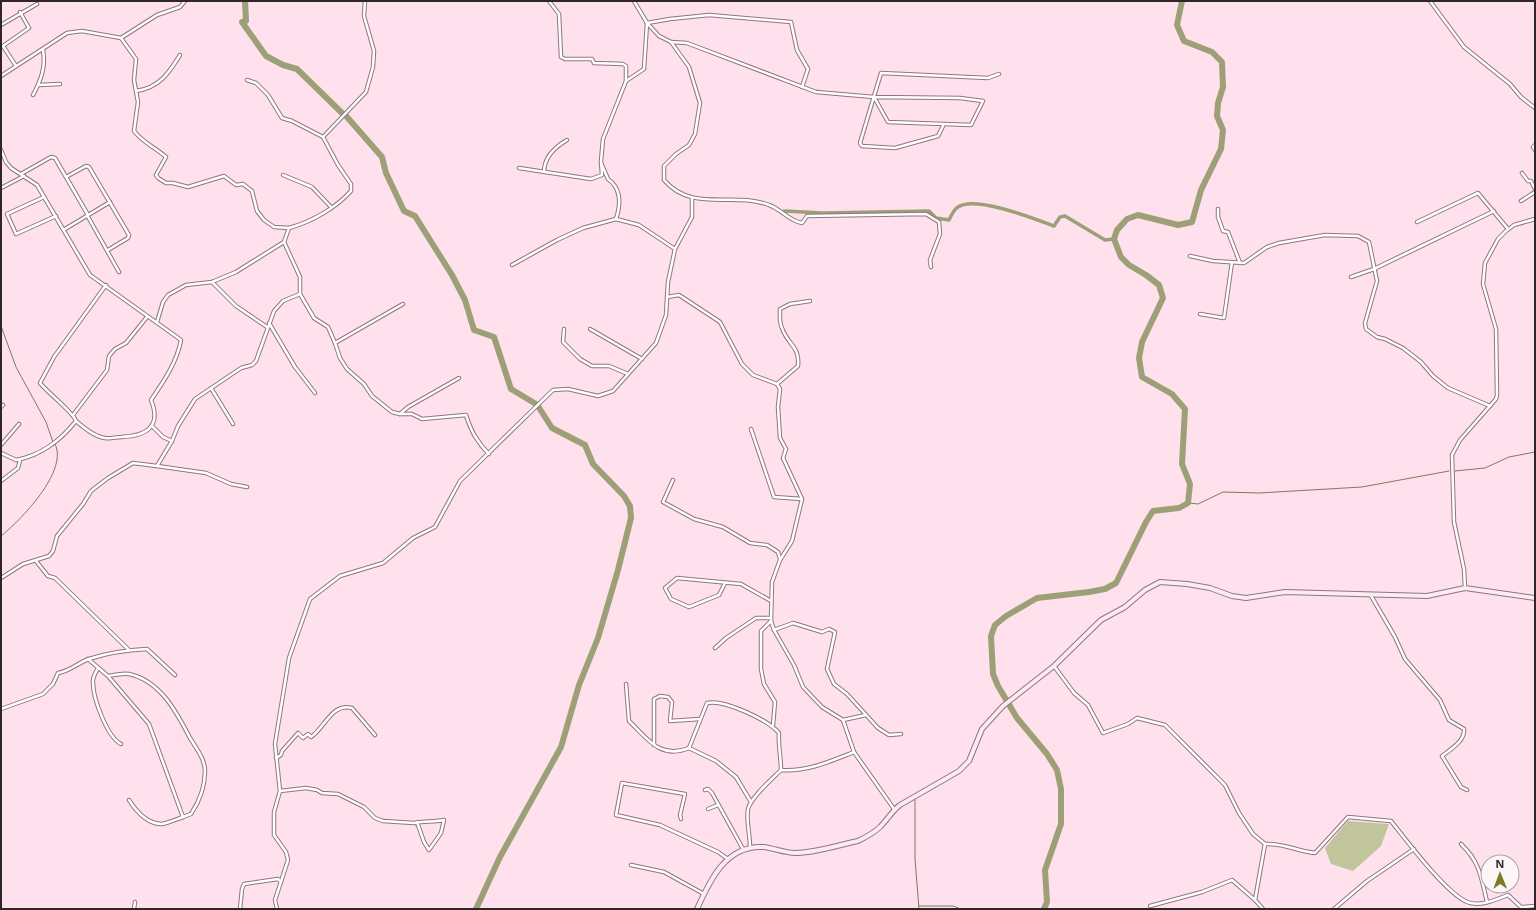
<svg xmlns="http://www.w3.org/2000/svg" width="1536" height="910" viewBox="0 0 1536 910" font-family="'Noto Sans',sans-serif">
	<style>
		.green { fill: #c1c59b }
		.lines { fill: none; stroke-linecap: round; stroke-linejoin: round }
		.stream { stroke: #7c7b5f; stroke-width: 1 }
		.canal { stroke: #9da076; stroke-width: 3.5 }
		.river { stroke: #9da076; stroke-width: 6 }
		.street-casing { stroke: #8f7581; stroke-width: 4.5 }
		.secondary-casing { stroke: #8f7581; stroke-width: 6 }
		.street { stroke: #fff; stroke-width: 2.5 }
		.secondary { stroke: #fcebf3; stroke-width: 4 }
	</style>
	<rect width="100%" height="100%" fill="#ffe1ee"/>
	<polygon class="green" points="1348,821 1389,824 1381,846 1353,871 1331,864 1325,848"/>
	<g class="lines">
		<g class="stream">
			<polyline points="1,326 16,367 46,422 53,442"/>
			<polyline points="1455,471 1485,468 1509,457 1535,452"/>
			<polyline points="1188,503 1198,504 1223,492 1259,493 1362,487 1449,471"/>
			<path d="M1,536C20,521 69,471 55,444"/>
			<polyline points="915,800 915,859 919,909"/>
			<polyline points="919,906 953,906 961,909"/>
		</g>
		<path class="canal" d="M784,211L823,213L929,211L936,218L949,220C951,216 954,209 958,207C975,195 1035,219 1054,226L1060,217L1065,216L1105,240L1114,239"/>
		<g class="river">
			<polyline points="245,1 246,21 242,22 266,56 283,65 297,69 343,114"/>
			<polyline points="347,117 382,157 386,173 404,211 415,216 452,275 465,300 474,330 494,337 511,389 536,404"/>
			<polyline points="476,909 500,857 561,747 579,685 598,638 618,570 631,518 630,506 624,496 593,464 585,445 552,428 538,406"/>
			<polyline points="1044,909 1047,902 1045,870 1061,824 1061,789 1057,770 1047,754 1017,718 998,686 993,674 991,636 995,625 1006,616 1037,598 1089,592 1105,589 1116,583 1146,522 1153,511 1179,508 1188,503 1190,484 1182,464 1185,409 1172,394 1142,377 1139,358 1142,342 1163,298 1159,285 1146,275 1129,265 1121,257 1114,239 1117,230 1127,219 1138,215 1178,225 1192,222 1201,190 1221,149 1223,130 1217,116 1218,103 1223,87 1222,62 1212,52 1184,41 1177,25 1182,1"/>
		</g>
		<defs>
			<g id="street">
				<polyline points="549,1 559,14 561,57 565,59 592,59 594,63 623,64 626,66 626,81"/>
				<path d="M634,1L647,23L659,36L671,42L689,67L700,103L695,134L689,145L676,154L664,166V180C692,213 733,191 769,205C781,209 789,221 802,223L807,216L926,214L939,222L940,234L930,260L931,267"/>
				<polyline points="1430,1 1464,47 1510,84 1521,97 1535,108"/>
				<polyline points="1,25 37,4"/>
				<path d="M121,38L136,59L134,80L138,102L134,131C142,142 156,148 166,157L156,175L158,178L166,183H173L188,187L224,176L236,185L243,184L252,191L257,211L264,220L274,227L289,228"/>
				<polyline points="671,42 687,43 816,92 874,97 960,98 983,101 971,125 888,122 874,97"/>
				<polyline points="16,66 3,46 29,28 20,12"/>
				<polyline points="1,76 67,33 82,31 121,38 157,15 180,7 185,1"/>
				<polyline points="247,80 256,83 268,95 282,118 292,121 323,137"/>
				<polyline points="39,85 60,84"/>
				<path d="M136,91C159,88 169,73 180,55"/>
				<path d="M33,95C41,80 46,67 43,50"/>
				<polyline points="944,124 938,136 895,148 862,146 860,143 881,73 988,78 999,74"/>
				<polyline points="1535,145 1533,147 1535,150"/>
				<path d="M1,150L6,162L11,168L37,185L90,275L181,340C177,362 164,381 151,400C162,427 146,436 121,437C116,437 110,439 105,438C95,437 84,428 76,421"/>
				<path d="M601,163L608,179C622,189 621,204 616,219"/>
				<polyline points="519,168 591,179 602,175 601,161 603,139 626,81 644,69 647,23 670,19 709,15 791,22 797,50 808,69 802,87"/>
				<path d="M544,172C544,157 555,147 567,140"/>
				<polyline points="1522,173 1528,181 1531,181 1535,189"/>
				<polyline points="21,174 51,157 55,158 88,215"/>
				<polyline points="283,175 312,187 331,207"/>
				<polyline points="66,177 86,166 89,167 129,235 128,238 108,250"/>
				<polyline points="1,188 24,176"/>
				<polyline points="44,197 7,214 16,234 56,216"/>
				<polyline points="1521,201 1535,192"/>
				<polyline points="1218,209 1218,217 1223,231 1228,232 1240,263"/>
				<polyline points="87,215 119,272"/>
				<polyline points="1417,222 1478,193 1508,229"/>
				<polyline points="65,229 110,202"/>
				<polyline points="284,242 300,277 300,294 314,318 328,327 335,343 403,304"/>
				<polyline points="1190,256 1213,261 1244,263 1267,247 1279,243 1325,235 1358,236 1369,242 1377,281 1365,323 1366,329 1377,337 1385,339 1403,348 1421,362 1433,376 1448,388 1490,406"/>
				<polyline points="512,265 557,240 583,228 616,219 639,225 675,249"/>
				<polyline points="1351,277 1374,269 1494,211"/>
				<polyline points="212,282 236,306 267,327"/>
				<polyline points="667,297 679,295 720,322 742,364 753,375 777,384 780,389 778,407 780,438 786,449 783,458 802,499 792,541 780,560 772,582 771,621 774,630 793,623 822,632 829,629 835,632 827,669 834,684 847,694 878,728 889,735 901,734"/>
				<polyline points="1200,314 1224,318 1232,262"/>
				<path d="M157,322L163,302L168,295L186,285L212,282L236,272L284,242L289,228C311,222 336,208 351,191V184L338,165L323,137L366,92L373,67L374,51L364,16L365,1"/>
				<polyline points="269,323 295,367 315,393"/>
				<polyline points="564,329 563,342 580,359 592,366 609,366 628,374"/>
				<polyline points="590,329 642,359"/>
				<path d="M335,343L340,358L347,369L364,384L372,396L392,412L400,414H412L422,419L466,415C471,431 477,442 489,454"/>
				<path d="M777,384L798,366C800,346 787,344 782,328C779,322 780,316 780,309L790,304L810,301"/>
				<polyline points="211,388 233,424"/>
				<polyline points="1,407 3,405"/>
				<polyline points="400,414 408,407 459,378"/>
				<polyline points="73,415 107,370 109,356 115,349 126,343 147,317"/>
				<polyline points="152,426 163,437 172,441"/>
				<polyline points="751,429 774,497 802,499"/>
				<polyline points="1,445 19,424"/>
				<path d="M1,453L16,460C40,456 61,440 76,421C74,413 48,393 40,383L54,357L106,285"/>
				<polyline points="157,466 206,473 231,484 247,487"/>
				<polyline points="673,480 663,502 694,519 723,527 750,543 767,545 778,552 780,559"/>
				<polyline points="1,481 18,468 20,460"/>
				<polyline points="36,561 48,576 55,578 129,650"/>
				<polyline points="1,578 23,564 49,556 53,551 57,536 83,504 91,491 108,478 133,463 157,466 172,441 178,426 195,399 241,368 252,365 256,361 274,311 283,301 300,294"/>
				<polyline points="725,583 719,595 689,607 671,599 665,588 677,578 741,584 771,601"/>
				<polyline points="1465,588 1464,569 1454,522 1452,455 1460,440 1496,399 1497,395 1496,329 1483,284 1485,263 1498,239 1506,231 1514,225 1535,219"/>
				<path d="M1370,594L1395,637L1405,659L1440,700L1449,720L1464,729C1465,741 1451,749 1442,756L1461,787L1467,790"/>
				<polyline points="771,621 761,631 761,669 764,684 775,702 773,725"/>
				<polyline points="774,630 794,665 803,687 822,707 843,720 866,715"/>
				<polyline points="715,648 726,638 756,618 771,618"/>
				<path d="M88,659L108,676L149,724L183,817L191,814C199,802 205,786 205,771C205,759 196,748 190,738C177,713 161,681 129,674C122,673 114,675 108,676"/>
				<path d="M1054,666L1074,693L1088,705L1103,733L1128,724L1137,718L1165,725L1225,785L1239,813L1253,834L1265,844C1283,843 1297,851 1315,853L1348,817L1391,821C1407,841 1445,892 1467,902C1480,907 1495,900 1508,895L1523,909"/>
				<path d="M98,668C96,672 92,678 93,683C93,698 107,737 121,744"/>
				<path d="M626,684L629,721C647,738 660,760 689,748"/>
				<path d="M1,709L43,694L53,684L58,673C71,671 77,663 89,659C107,653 128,650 147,649L175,675"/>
				<polyline points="843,720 854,752 894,809"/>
				<polyline points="654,745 654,699 660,696 668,697 672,702 670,721 700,719"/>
				<path d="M276,758L281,755L282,751L298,733L303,738L308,734L311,737C324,729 332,702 352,708L375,735"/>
				<path d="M781,770C807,772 831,761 854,752"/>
				<polyline points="705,790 708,789 712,793 743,849"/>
				<path d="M280,791L306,788L317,790L322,793L338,794L364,807L375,818L383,821L414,823C424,821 434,822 444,820L441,833L429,850L424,842L417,822"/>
				<path d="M129,800C136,811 147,824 162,824C168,823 177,819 183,817"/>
				<polyline points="708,809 718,805"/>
				<polyline points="681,819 680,815 685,794 622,783 616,815 660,825 718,852 728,859"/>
				<path d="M1461,844C1480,862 1481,877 1487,902"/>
				<path d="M750,847C750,834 746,821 748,809C751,797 772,779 781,770C781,757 778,745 779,733C768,720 724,699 707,703L689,748L716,761L736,777L751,802"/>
				<polyline points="631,865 664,872 704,894"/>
				<polyline points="1150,906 1202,892 1232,880 1255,900"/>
				<polyline points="1523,907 1535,906"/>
				<polyline points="134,909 135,902"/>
				<polyline points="240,909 242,889 244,884 278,879 281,882"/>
				<polyline points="277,909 275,900 288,860 286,852 274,835 274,812 280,791 275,744 289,658 310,599 340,576 383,563 413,538 435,527 460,481 553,390 568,389 598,396 613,391 656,343 666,315 668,282 675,249 692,217 692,198"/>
				<polyline points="1263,909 1255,900 1265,844"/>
				<polyline points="1334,909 1367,881 1414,849"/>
			</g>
			<path id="secondary" d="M697,909C710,880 726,845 763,847C774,848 784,853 795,853C816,853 838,845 858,841C866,837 874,833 880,827C888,819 892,811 900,805L959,771L969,761L982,729L1003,706L1054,666L1101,620L1125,607L1145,590L1160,582L1187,584L1210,588L1232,596L1246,598L1285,592L1427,596L1465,588L1535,598"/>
		</defs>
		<use href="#street" class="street-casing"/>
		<use href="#secondary" class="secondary-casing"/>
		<use href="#street" class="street"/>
		<use href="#secondary" class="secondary"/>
	</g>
	<rect width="1536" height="910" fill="none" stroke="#30262a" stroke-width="4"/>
	<g transform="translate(1500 874) rotate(359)"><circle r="19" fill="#fcf6f8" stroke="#aaa3a6"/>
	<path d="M0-3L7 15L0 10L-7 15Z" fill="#797c25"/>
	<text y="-6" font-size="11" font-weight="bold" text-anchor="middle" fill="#30262a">N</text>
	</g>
</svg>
